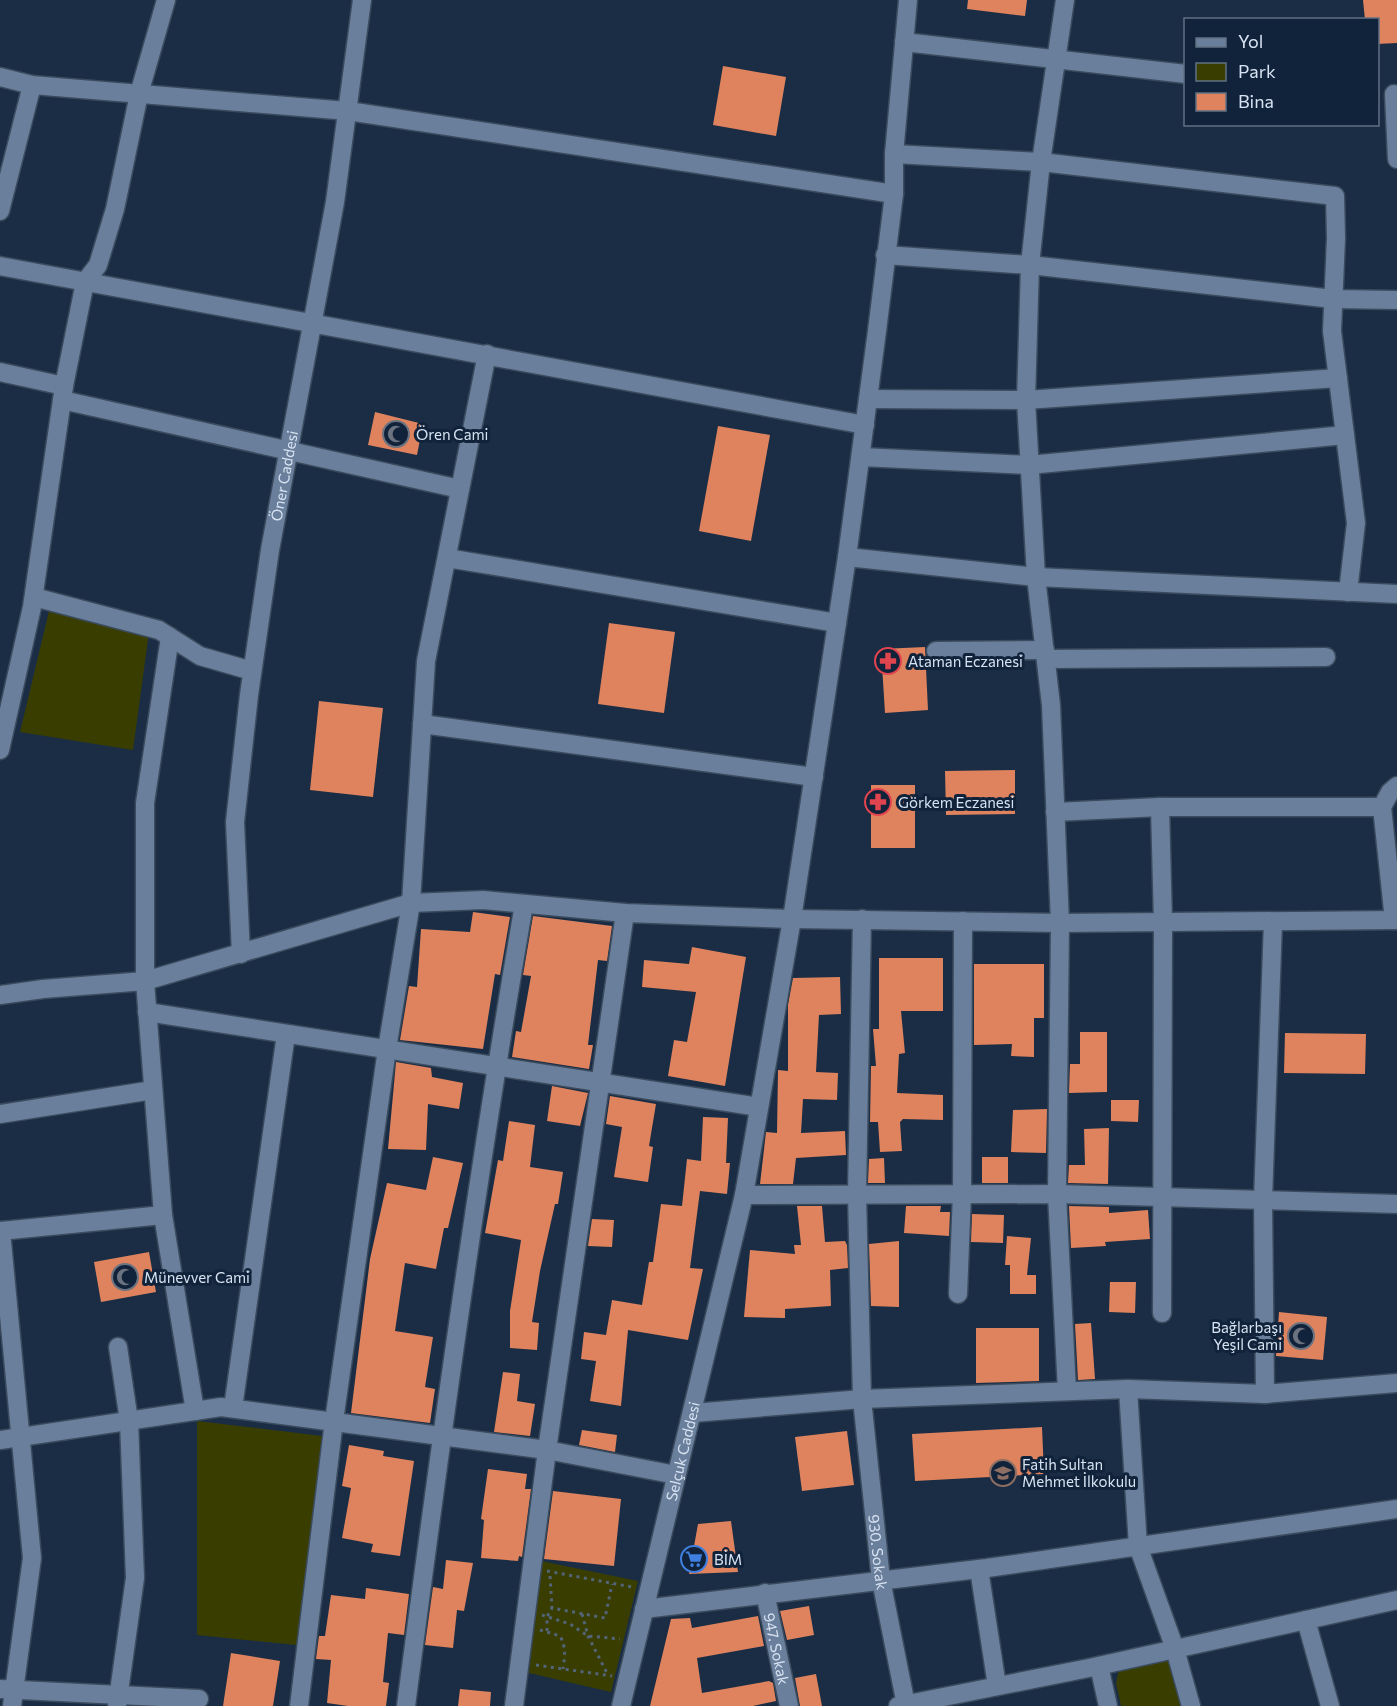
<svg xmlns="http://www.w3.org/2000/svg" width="1397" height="1706" viewBox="0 0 1397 1706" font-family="Commissioner,sans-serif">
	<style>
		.green { fill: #393e00 }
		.building { fill: #de835e }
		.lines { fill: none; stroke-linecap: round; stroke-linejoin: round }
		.minor-casing { stroke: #3b4b5e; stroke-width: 21 }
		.path { stroke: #536478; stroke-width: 3; stroke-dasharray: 3 4.5; stroke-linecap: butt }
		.minor { stroke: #6a7f9b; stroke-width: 18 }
		.labels { text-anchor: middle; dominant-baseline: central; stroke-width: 6; stroke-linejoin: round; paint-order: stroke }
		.poi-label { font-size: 15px; fill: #d7e3f2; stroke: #11233a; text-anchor: start }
		.street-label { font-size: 15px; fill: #d7e3f2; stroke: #11233a }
	</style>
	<rect width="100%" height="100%" fill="#1a2d44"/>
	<g class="green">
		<polygon points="50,607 149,632 133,750 20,732"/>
		<polygon points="197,1421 322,1436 297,1645 197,1635"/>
		<polygon points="541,1561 638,1581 611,1692 529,1673"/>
		<polygon points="1162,1658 1172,1660 1186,1706 1121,1706 1116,1683 1119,1669"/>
	</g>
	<g class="building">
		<polygon points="968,0 1027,0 1025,16 967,9"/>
		<polygon points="1363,0 1397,0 1397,43 1377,44 1377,20 1365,20"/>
		<polygon points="723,66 786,77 776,136 713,125"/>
		<polygon points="375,412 423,424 417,455 368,445"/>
		<polygon points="718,426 770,435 751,541 699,531"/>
		<polygon points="609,623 675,632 664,713 598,704"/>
		<polygon points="925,647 928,710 885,713 881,649"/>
		<polygon points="319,701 383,708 373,797 310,790"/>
		<polygon points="1015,770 1015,814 946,815 945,771"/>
		<rect x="871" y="785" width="44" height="63"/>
		<polygon points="473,912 510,917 500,975 495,974 483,1049 400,1040 409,986 417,987 421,929 470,932"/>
		<polygon points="533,916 612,926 607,961 598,960 588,1045 593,1045 589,1069 512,1057 516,1031 521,1032 531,976 523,975"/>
		<polygon points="692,947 746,957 725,1086 668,1076 674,1040 687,1042 696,992 642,987 644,960 689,964"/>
		<polygon points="879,958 943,958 943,1011 901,1011 905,1053 899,1054 897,1093 943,1095 943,1120 903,1119 900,1122 902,1151 880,1152 878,1122 870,1122 871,1066 876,1066 873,1029 879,1029"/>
		<polygon points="974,964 1044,964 1044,1018 1034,1018 1034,1057 1011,1056 1012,1044 974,1045"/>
		<polygon points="840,977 841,1014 819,1015 816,1072 838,1073 837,1100 803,1099 801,1133 845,1131 846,1155 796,1158 793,1184 760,1184 766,1132 777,1133 778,1070 788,1071 788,1005 793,978"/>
		<polygon points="1080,1032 1107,1032 1107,1092 1069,1093 1070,1064 1080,1064"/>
		<polygon points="1285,1033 1366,1034 1365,1074 1284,1073"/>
		<polygon points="396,1062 431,1068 432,1077 463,1083 459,1109 428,1104 426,1150 388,1149"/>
		<polygon points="552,1086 588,1093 580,1126 547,1121"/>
		<polygon points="610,1096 656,1104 649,1146 653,1147 648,1182 614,1177 622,1127 606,1124"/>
		<polygon points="1111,1100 1139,1100 1138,1122 1111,1121"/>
		<polygon points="1047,1109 1046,1153 1011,1152 1013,1110"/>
		<polygon points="703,1117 728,1118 726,1163 730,1163 727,1194 700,1191 690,1268 703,1269 688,1340 628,1330 621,1406 590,1401 596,1361 581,1359 584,1332 606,1335 612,1300 642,1305 649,1262 653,1262 661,1204 682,1206 687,1159 701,1161"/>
		<polygon points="509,1121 535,1125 530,1167 563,1172 558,1204 555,1204 540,1271 532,1322 539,1323 537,1350 510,1348 510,1311 521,1240 485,1233 498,1160 503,1161"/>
		<polygon points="1109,1128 1108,1184 1068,1183 1069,1165 1085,1165 1084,1129"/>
		<polygon points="433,1157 463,1163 448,1228 444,1228 436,1269 405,1263 395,1331 433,1337 425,1387 435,1389 430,1423 351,1413 370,1259 387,1183 426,1190"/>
		<rect x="982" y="1157" width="26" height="26"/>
		<polygon points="884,1158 885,1183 868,1183 869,1159"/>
		<polygon points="797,1206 822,1206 825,1242 845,1241 847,1245 848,1268 830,1270 831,1306 785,1309 785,1318 744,1317 750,1250 795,1254 794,1245 801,1245"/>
		<polygon points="906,1206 941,1206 940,1212 950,1212 949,1236 904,1233"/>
		<polygon points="1069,1206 1109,1207 1109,1213 1148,1210 1150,1239 1105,1242 1106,1246 1071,1248"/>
		<polygon points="972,1214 1004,1215 1003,1243 971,1242"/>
		<polygon points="592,1219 614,1220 612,1247 588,1246"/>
		<polygon points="1007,1236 1031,1238 1027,1275 1036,1275 1036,1294 1010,1294 1010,1265 1005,1265"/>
		<polygon points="899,1241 899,1307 871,1306 869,1244"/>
		<polygon points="149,1252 156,1292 101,1302 94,1262"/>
		<polygon points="1110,1282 1136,1282 1135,1313 1109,1312"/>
		<polygon points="1279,1312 1327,1317 1323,1360 1276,1356"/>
		<polygon points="1091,1323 1095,1379 1078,1380 1075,1324"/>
		<polygon points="976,1328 1039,1328 1039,1381 976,1383"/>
		<polygon points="503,1372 520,1374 517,1401 535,1404 530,1436 494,1432"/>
		<polygon points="1042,1427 1044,1474 915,1481 912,1434"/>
		<polygon points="582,1430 617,1435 615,1452 579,1445"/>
		<polygon points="847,1431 854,1485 802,1491 795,1437"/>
		<polygon points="349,1445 384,1451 383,1456 414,1461 400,1556 371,1552 373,1544 342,1538 351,1488 342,1486"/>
		<polygon points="488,1469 527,1474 525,1489 531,1489 522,1557 519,1556 518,1561 481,1558 484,1520 481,1519"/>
		<polygon points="553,1491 621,1499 614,1566 544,1559"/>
		<polygon points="731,1521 738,1572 689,1574 698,1524"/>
		<polygon points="446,1560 473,1563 464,1611 457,1610 453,1648 425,1645 433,1587 443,1589"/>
		<polygon points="366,1588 409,1594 404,1635 388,1633 383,1682 389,1683 386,1706 348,1706 327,1703 331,1660 316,1659 319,1636 325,1636 331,1595 365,1599"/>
		<polygon points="809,1606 814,1635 787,1640 780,1611"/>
		<polygon points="758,1616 764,1646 697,1658 702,1693 769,1681 773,1683 776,1701 753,1706 650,1706 671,1619 690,1618 692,1628"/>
		<polygon points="231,1653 280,1661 273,1706 223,1706"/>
		<polygon points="816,1674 822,1706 800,1706 795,1678"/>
		<polygon points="460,1689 491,1692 490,1706 458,1706"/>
	</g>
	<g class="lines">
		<defs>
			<g id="minor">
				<polyline points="1065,0 1041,162 1030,265 1026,400 1036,577 1051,705 1060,923 1057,1194 1067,1391"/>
				<polyline points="904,42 1186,74"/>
				<polyline points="0,77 32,85 348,111 894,194"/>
				<polyline points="1394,94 1397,159"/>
				<polyline points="894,154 1041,162 1335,196 1336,238 1332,331 1356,523 1348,592"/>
				<polyline points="0,211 32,85"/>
				<polyline points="885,255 1030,265 1333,299 1397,300"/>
				<polyline points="0,266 865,425"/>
				<polyline points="0,372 64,386"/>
				<polyline points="868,399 1026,400 1338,378"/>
				<polyline points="62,400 460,489"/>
				<polyline points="861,457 1029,465 1345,435"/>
				<polyline points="847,557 1036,577 1397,594"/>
				<polyline points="447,558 837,623"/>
				<polyline points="34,597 159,630 200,656 252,671"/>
				<polyline points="170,637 145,803 145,981 163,1215 195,1411"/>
				<polyline points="936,651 1045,650"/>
				<polyline points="1046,659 1326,657"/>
				<polyline points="422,724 814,777"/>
				<polyline points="0,750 32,607 64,386 85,282 98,265 115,209 139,94 166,0"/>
				<polyline points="1160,807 1163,922 1162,1313"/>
				<polyline points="1055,812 1160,807 1382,807"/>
				<path id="s1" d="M862,919L857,1194L862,1399L881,1580L906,1705"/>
				<polyline points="1394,920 1382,807 1390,792 1397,786"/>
				<path id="s2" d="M241,954L235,822L249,695L270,550L335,202L362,0"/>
				<polyline points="0,995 43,989 145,981 411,903 483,900 625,913 792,919 1060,923 1397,920"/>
				<polyline points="147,1012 759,1107"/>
				<polyline points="0,1114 153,1090"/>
				<polyline points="744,1195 1057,1194 1397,1204"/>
				<polyline points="0,1231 163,1215"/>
				<polyline points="1,1231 32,1558 12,1706"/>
				<polyline points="958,1294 962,1194 963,921"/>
				<polyline points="1128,1389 1138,1546 1175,1649 1191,1706"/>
				<polyline points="1265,1394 1263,1200 1273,922"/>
				<polyline points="233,1408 286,1034"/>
				<polyline points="693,1413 862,1399 1128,1389 1265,1394 1397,1383"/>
				<polyline points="0,1440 221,1407 547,1450 676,1475"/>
				<polyline points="979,1569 997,1686"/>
				<path id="s3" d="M765,1593L789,1706"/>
				<polyline points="644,1609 987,1568 1397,1509"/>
				<polyline points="1306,1620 1330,1706"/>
				<polyline points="1099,1666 1108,1706"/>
				<polyline points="0,1689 199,1699"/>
				<polyline points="117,1706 135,1578 129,1421 118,1347"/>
				<polyline points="299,1706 334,1421 387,1049 411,903 426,661 487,354"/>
				<path d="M406,1706C441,1438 478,1170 524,904"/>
				<polyline points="514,1706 547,1450 625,913"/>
				<path id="s4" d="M621,1706L744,1195L792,919L847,557L877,331L894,194V154L908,0"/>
				<polyline points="898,1706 1089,1668 1397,1600"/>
			</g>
		</defs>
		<use href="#minor" class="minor-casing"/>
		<g class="path">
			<polyline points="547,1571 632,1587"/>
			<polyline points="550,1576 552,1608 605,1618 612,1584"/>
			<polyline points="582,1614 588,1636 608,1675"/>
			<polyline points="542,1615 570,1624 588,1636 620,1639"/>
			<path d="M540,1630L560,1636C566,1647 565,1656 563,1669"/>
			<polyline points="547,1631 547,1617 552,1608"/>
			<polyline points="536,1665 612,1676"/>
		</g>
		<use href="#minor" class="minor"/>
	</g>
	<defs>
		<symbol id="mosque-ring" viewBox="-11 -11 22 22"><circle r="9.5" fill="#11233a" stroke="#6b7280" stroke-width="1.5"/><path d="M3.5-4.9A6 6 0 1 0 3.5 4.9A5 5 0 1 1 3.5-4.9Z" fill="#6b7280"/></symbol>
		<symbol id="pharmacy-ring" viewBox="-11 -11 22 22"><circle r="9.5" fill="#11233a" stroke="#e0444e" stroke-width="1.5"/><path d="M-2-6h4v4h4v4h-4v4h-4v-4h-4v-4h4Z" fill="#e0444e"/></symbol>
		<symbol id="school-ring" viewBox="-11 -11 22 22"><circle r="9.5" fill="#11233a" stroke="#8d6e63" stroke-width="1.5"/><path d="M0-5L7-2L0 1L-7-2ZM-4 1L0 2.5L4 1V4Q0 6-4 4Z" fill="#8d6e63"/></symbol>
		<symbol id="supermarket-ring" viewBox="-11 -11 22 22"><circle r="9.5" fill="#11233a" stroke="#3f7fe0" stroke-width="1.5"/><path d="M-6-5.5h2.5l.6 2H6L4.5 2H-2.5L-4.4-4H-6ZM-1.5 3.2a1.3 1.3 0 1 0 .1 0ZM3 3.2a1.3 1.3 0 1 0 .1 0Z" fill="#3f7fe0"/></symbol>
	</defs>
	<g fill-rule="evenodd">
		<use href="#mosque-ring" x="381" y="419" width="30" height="30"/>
		<use href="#pharmacy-ring" x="873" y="646" width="30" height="30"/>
		<use href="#pharmacy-ring" x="863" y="787" width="30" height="30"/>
		<use href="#mosque-ring" x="110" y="1262" width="30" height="30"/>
		<use href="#mosque-ring" x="1286" y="1321" width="30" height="30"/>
		<use href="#school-ring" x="988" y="1458" width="30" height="30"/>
		<use href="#supermarket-ring" x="679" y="1544" width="30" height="30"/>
	</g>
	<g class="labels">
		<g class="poi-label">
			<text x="416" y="434">Ören Cami</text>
			<text x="908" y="661">Ataman Eczanesi</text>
			<text x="898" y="802">Görkem Eczanesi</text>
			<text x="144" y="1277">Münevver Cami</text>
			<text x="1282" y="1327" text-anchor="end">Bağlarbaşı<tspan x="1282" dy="17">Yeşil Cami</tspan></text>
			<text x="1022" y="1464">Fatih Sultan<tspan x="1022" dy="17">Mehmet İlkokulu</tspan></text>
			<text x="714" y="1559">BİM</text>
		</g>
		<g class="street-label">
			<text stroke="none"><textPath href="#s2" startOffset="482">Öner Caddesi</textPath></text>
			<text stroke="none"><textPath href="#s4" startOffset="262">Selçuk Caddesi</textPath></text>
			<text stroke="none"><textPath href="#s1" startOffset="634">930. Sokak</textPath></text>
			<text stroke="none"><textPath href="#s3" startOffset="57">947. Sokak</textPath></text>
		</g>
	</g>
	<rect x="1184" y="18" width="195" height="108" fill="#11233a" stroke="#607084" stroke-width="1.5"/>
	<rect x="1196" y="38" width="30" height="9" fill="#6a7f9b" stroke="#607084" stroke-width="1.5"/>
	<text x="1238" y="48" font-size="18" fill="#d7e3f2">Yol</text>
	<rect x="1196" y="63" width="30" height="18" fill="#393e00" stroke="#607084" stroke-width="1.5"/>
	<text x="1238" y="78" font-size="18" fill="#d7e3f2">Park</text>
	<rect x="1196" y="93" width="30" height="18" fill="#de835e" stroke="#607084" stroke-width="1.5"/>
	<text x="1238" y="108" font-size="18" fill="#d7e3f2">Bina</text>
</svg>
